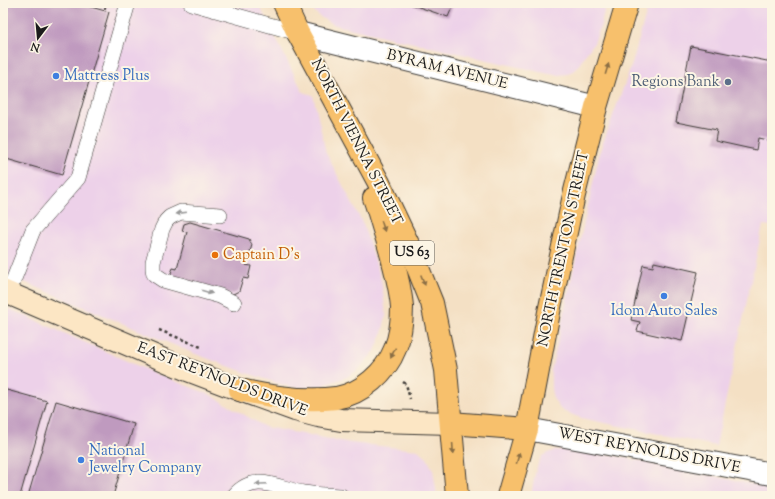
<svg xmlns="http://www.w3.org/2000/svg" width="775" height="499" viewBox="0 0 775 499" font-family="'Sorts Mill Goudy',serif">
	<style>
		.built { fill: #edd1e9 }
		.building { fill: #bf9abf }
		.lines { fill: none; stroke-linecap: round; stroke-linejoin: round }
		.lane-casing { stroke: #3c3935; stroke-width: 16 }
		.street-casing { stroke: #3c3935; stroke-width: 24 }
		.secondary-casing { stroke: #3c3935; stroke-width: 24 }
		.highway-casing { stroke: #3c3935; stroke-width: 24 }
		.path { stroke: #3c3935; stroke-width: 2.5; stroke-dasharray: 3 3; stroke-linecap: butt }
		.lane { stroke: #fff; stroke-width: 15 }
		.street { stroke: #fff; stroke-width: 22 }
		.secondary { stroke: #fce6c4; stroke-width: 22 }
		.highway { stroke: #f7c06c; stroke-width: 22 }
		.oneway { fill: #8a6e44 }
		.oneway2 { fill: #999 }
		.shop-dot { fill: #3f7fe0; stroke: #fcf5e5; stroke-width: 1.5 }
		.service-dot { fill: #5c6f8a; stroke: #fcf5e5; stroke-width: 1.5 }
		.food-dot { fill: #e8710a; stroke: #fcf5e5; stroke-width: 1.5 }
		.labels { text-anchor: middle; dominant-baseline: central; stroke-width: 4; stroke-linejoin: round; paint-order: stroke }
		.shield { fill: #fcf5e5; stroke: #5f5d58; stroke-width: 1 }
		.shield-label { font-size: 14px; font-weight: bold; fill: #1c1c1c }
		.street-label { font-size: 15px; fill: #1c1c1c; stroke: #fcf5e5 }
		.shop-label { font-size: 15px; fill: #366cbe; stroke: #fcf5e5; text-anchor: start }
		.service-label { font-size: 15px; fill: #4e5e75; stroke: #fcf5e5; text-anchor: end }
		.food-label { font-size: 15px; fill: #c56008; stroke: #fcf5e5; text-anchor: start }
	</style>
	<rect width="100%" height="100%" fill="#fcf5e5"/>
	<filter id="ink" filterUnits="userSpaceOnUse"><feTurbulence type="fractalNoise" baseFrequency=".025" numOctaves="2"/><feDisplacementMap in="SourceGraphic" scale="8" xChannelSelector="R" yChannelSelector="G"/><feConvolveMatrix kernelMatrix="1 2 1 2 8 2 1 2 1" color-interpolation-filters="sRGB"/></filter>
	<filter id="wash" filterUnits="userSpaceOnUse"><feTurbulence type="fractalNoise" baseFrequency=".012" numOctaves="4" result="noise"/><feDisplacementMap in="SourceGraphic" scale="16" xChannelSelector="R" yChannelSelector="G"/><feGaussianBlur stdDeviation="0.9" result="paint"/><feColorMatrix in="noise" values="0 0 0 0 0 0 0 0 0 0 0 0 0 0 0 0 0 1.4 0 .05"/><feComposite in="paint" operator="in"/></filter>
	<g filter="url(#wash)">
		<rect width="100%" height="100%" fill="#f4e0c4"/>
		<g class="built">
			<polygon points="3,3 258,3 303,92 313,95 326,153 363,224 381,279 386,315 382,334 375,351 359,369 347,377 320,386 305,388 291,387 277,383 244,372 193,353 3,273"/>
			<polygon points="303,3 606,3 600,28 594,43 585,55 577,68 568,74 559,75 549,74 335,25 322,18"/>
			<polygon points="649,3 772,3 772,226 763,225 716,446 581,418 565,412 560,409 553,398 551,389 551,371 600,151 632,64"/>
			<polygon points="3,306 156,374 209,394 265,427 351,443 418,450 427,458 433,470 437,496 3,496"/>
			<polygon points="568,448 579,448 772,488 772,496 531,496 535,474 538,464 542,456 550,452"/>
		</g>
		<g id="blocks">
			<g class="building">
				<polygon points="3,3 76,3 109,12 62,175 3,158"/>
				<polygon points="407,3 454,3 448,17"/>
				<polygon points="691,46 772,62 772,141 758,138 756,150 715,141 717,130 676,122"/>
				<polygon points="190,222 249,239 252,245 246,265 251,266 248,279 243,278 239,291 233,294 174,278 171,273 173,268 177,269 187,232 182,231 184,224"/>
				<polygon points="654,262 698,272 682,341 637,331 640,322 631,320 643,265 653,267"/>
				<polygon points="3,389 47,401 20,496 3,496"/>
				<polygon points="56,401 134,424 113,496 28,496"/>
			</g>
		</g>
	</g>
	<g filter="url(#ink)">
		<use href="#blocks" fill-opacity="0" stroke="#3c3935" stroke-width="1"/>
		<g class="lines">
			<defs>
				<g id="lane">
					<polyline points="191,3 298,33"/>
					<polyline points="220,215 181,212 170,217 166,221 162,229 153,262 153,269 154,274 163,280 220,296 234,303"/>
					<polyline points="8,294 33,230 78,178 128,3"/>
					<path d="M234,496C255,471 279,489 303,493C315,495 328,495 341,496"/>
				</g>
				<g id="street">
					<polyline points="298,33 596,107"/>
					<polyline points="527,429 772,474"/>
				</g>
				<polyline id="secondary" points="3,291 185,369 240,390 295,410 318,416 341,420 451,423"/>
				<g id="highway">
					<polyline points="284,3 298,33 379,183 409,246 432,303 446,370 457,496"/>
					<path d="M240,390C271,397 304,402 336,398C362,394 386,372 395,349C400,337 402,319 402,307C400,283 393,261 387,239C382,225 379,211 374,198"/>
					<polyline points="451,423 527,429"/>
					<polyline points="508,496 527,429 549,312 574,195 596,107 627,3"/>
				</g>
			</defs>
			<use href="#lane" class="lane-casing"/>
			<use href="#street" class="street-casing"/>
			<use href="#secondary" class="secondary-casing"/>
			<use href="#highway" class="highway-casing"/>
			<g class="path">
				<polyline points="93,3 106,8"/>
				<polyline points="159,330 201,347"/>
				<polyline points="403,382 406,384 410,399"/>
			</g>
			<use href="#lane" class="lane"/>
			<use href="#street" class="street"/>
			<use href="#secondary" class="secondary"/>
			<use href="#highway" class="highway"/>
		</g>
		<defs><path id="oneway-solid" d="M-6-.8H1V-3.2L6.5 0L1 3.2V.8H-6Z"/></defs>
		<g class="oneway">
			<use href="#oneway-solid" transform="translate(607 69) rotate(-73)"/>
			<use href="#oneway-solid" transform="translate(383 226) rotate(73)"/>
			<use href="#oneway-solid" transform="translate(423 280) rotate(68)"/>
			<use href="#oneway-solid" transform="translate(393 353) rotate(115)"/>
			<use href="#oneway-solid" transform="translate(453 449) rotate(86)"/>
			<use href="#oneway-solid" transform="translate(518 458) rotate(-74)"/>
		</g>
		<g class="oneway2">
			<use href="#oneway-solid" transform="translate(181 213) rotate(173)"/>
			<use href="#oneway-solid" transform="translate(207 292) rotate(16)"/>
			<use href="#oneway-solid" transform="translate(261 484) rotate(178)"/>
		</g>
	</g>
	<g class="shop-dot">
		<circle cx="56" cy="76" r="4"/>
		<circle cx="664" cy="296" r="4"/>
		<circle cx="81" cy="460" r="4"/>
	</g>
	<circle class="service-dot" cx="728" cy="82" r="4"/>
	<circle class="food-dot" cx="215" cy="255" r="4"/>
	<g class="labels">
		<rect class="shield" x="390" y="241" width="44" height="24" rx="3"/>
		<g class="shield-label">
			<text x="412" y="253">US 63</text>
		</g>
		<g class="street-label">
			<text transform="translate(447 70) rotate(14)">BYRAM AVENUE</text>
			<text transform="translate(356 142) rotate(63)">NORTH VIENNA STREET</text>
			<text transform="translate(564 249) rotate(-78)">NORTH TRENTON STREET</text>
			<text transform="translate(222 380) rotate(21)">EAST REYNOLDS DRIVE</text>
			<text transform="translate(649 451) rotate(11)">WEST REYNOLDS DRIVE</text>
		</g>
		<g class="shop-label">
			<text x="64" y="76">Mattress Plus</text>
			<text x="664" y="311" text-anchor="middle">Idom Auto Sales</text>
			<text x="89" y="451">National<tspan x="89" dy="17">Jewelry Company</tspan></text>
		</g>
		<g class="service-label">
			<text x="720" y="82">Regions Bank</text>
		</g>
		<g class="food-label">
			<text x="223" y="255">Captain D's</text>
		</g>
	</g>
	<rect width="775" height="499" fill="none" stroke="#fcf5e5" stroke-width="16"/>
	<g transform="translate(38 38) rotate(196)" stroke="#fcf5e5" stroke-width="3" paint-order="stroke">
	<path d="M0-3L7 15L0 10L-7 15Z" fill="#1c1c1c"/>
	<text y="-6" font-size="11" font-weight="bold" text-anchor="middle" fill="#1c1c1c">N</text>
	</g>
</svg>
